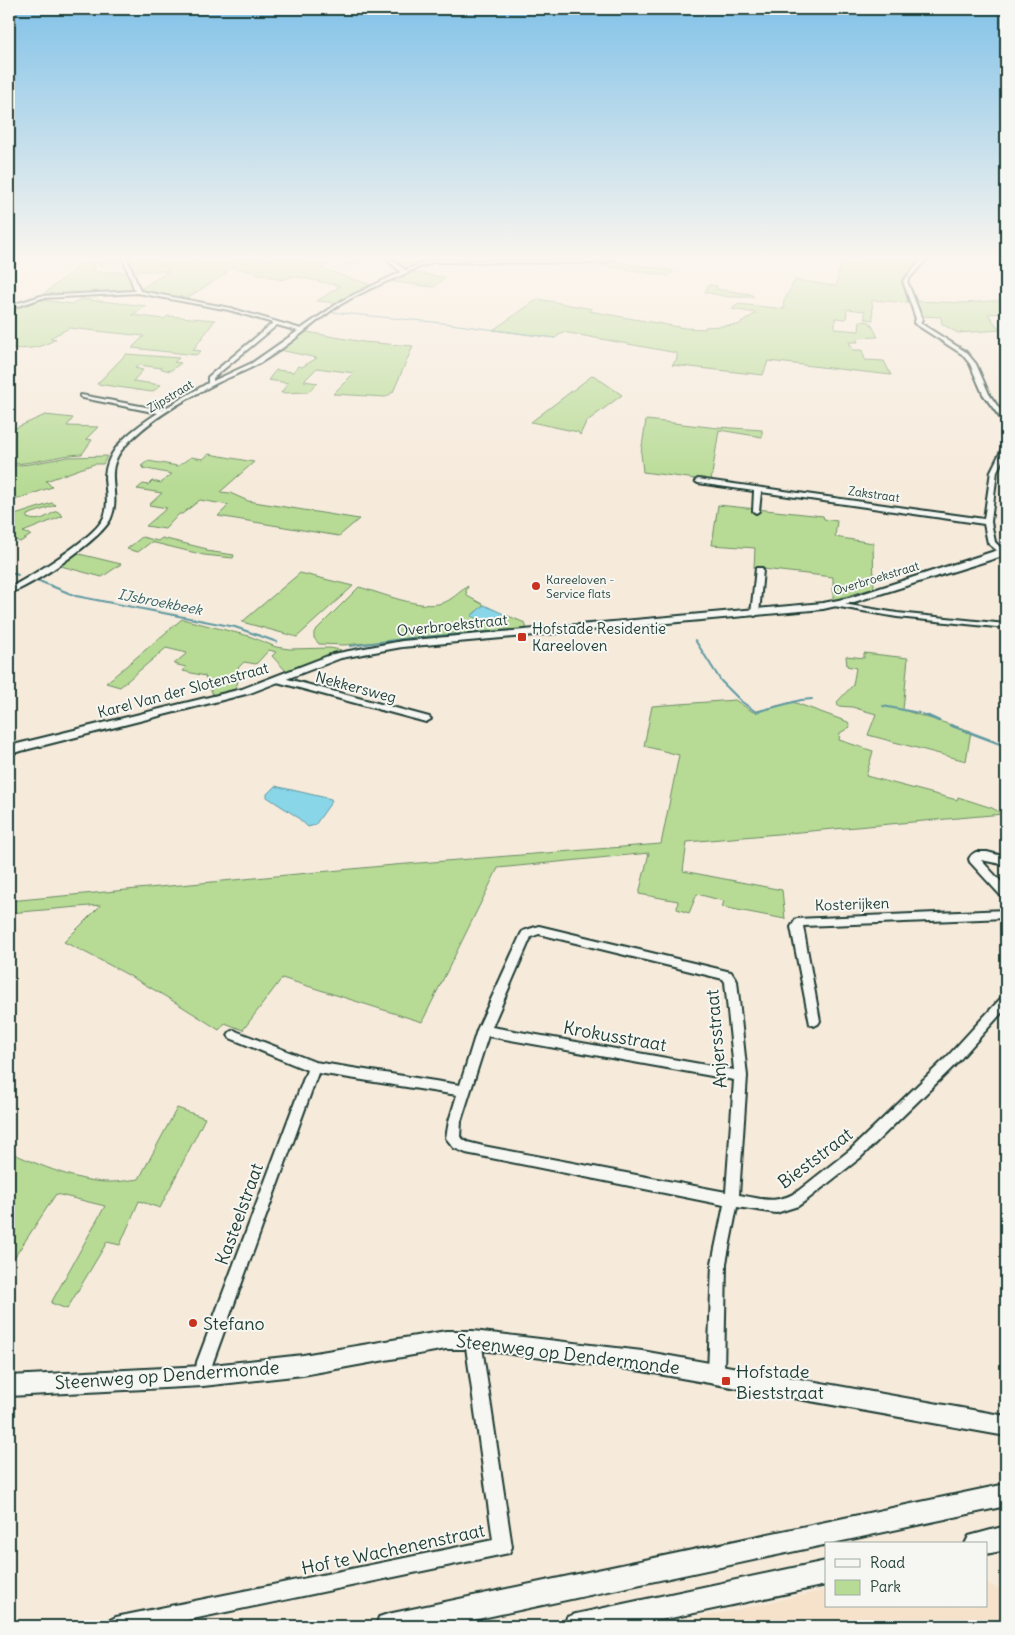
<svg xmlns="http://www.w3.org/2000/svg" width="1015" height="1635" viewBox="0 0 1015 1635" font-family="Delius,sans-serif">
	<style>
		.built { fill: #f6e2ca }
		.green { fill: #b7db95; stroke: #6b8c64 }
		.water { fill: #89d6e9; stroke: #5f99a1 }
		.lines { fill: none; stroke-linecap: round; stroke-linejoin: round }
		.stream-far2 { stroke: #5f99a1; stroke-width: 1 }
		.stream-far1 { stroke: #5f99a1; stroke-width: 2 }
		.stream { stroke: #5f99a1; stroke-width: 2.5 }
		.minor-casing { stroke: #1f3d34; stroke-width: 4 }
		.tertiary-casing { stroke: #1f3d34; stroke-width: 4 }
		.secondary-casing { stroke: #1f3d34; stroke-width: 4 }
		.minor { fill: #f6f6f2; fill-rule: evenodd }
		.tertiary { fill: #f6f6f2; fill-rule: evenodd }
		.secondary { fill: #f6f6f2; fill-rule: evenodd }
		.poi-dot { fill: #c8321e; stroke: #f6f6f2; stroke-width: 2 }
		.labels { text-anchor: middle; dominant-baseline: central; stroke-width: 4; stroke-linejoin: round; paint-order: stroke }
		.far-street-label { font-size: 12px; fill: #1f3d34; stroke: #f6f6f2 }
		.far-poi-label { font-size: 12px; fill: #1f3d34; stroke: #f6f6f2; text-anchor: start }
		.far-water-label { font-size: 14px; font-style: italic; fill: #345c58; stroke: #f6f6f2 }
		.street-label { font-size: 15px; fill: #1f3d34; stroke: #f6f6f2 }
		.poi-label { font-size: 15px; fill: #1f3d34; stroke: #f6f6f2; text-anchor: start }
		.near-street-label { font-size: 18px; fill: #1f3d34; stroke: #f6f6f2 }
		.near-poi-label { font-size: 18px; fill: #1f3d34; stroke: #f6f6f2; text-anchor: start }
	</style>
	<rect width="100%" height="100%" fill="#f6eadb"/>
	<filter id="ink" filterUnits="userSpaceOnUse"><feTurbulence type="fractalNoise" baseFrequency=".02" numOctaves="2"/><feDisplacementMap in="SourceGraphic" scale="10" xChannelSelector="R" yChannelSelector="G"/><feConvolveMatrix kernelMatrix="1 2 1 2 8 2 1 2 1" color-interpolation-filters="sRGB"/></filter>
	<g filter="url(#ink)">
		<polygon class="built" points="986,1583 1006,1592 1006,1626 660,1626 826,1590 826,1606 986,1606"/>
		<g class="green">
			<polygon points="89,258 125,258 125,262 106,261 103,265 91,264 89,267 96,267 93,272 128,272 136,289 44,296 45,293"/>
			<polygon points="126,258 375,258 347,265 336,262 320,268 371,285 337,303 317,301 340,286 293,276 282,280 233,267 225,272 227,273 185,299 141,292 139,290 169,271 130,271"/>
			<polygon points="390,258 423,258 428,261 406,270"/>
			<polygon points="842,258 924,258 915,269 903,279 908,303 872,300 873,320 865,319 865,311 847,309 846,319 835,318 835,329 859,331 860,321 870,322 878,337 856,338 858,342 849,342 853,350 862,350 865,360 884,361 891,375 768,361 763,375 672,365 677,359 677,353 563,332 555,338 493,330 538,299 592,309 589,311 684,328 705,329 705,327 738,325 756,313 732,309 738,304 785,309 783,303 795,280 836,286"/>
			<polygon points="611,261 674,271 668,276 588,263"/>
			<polygon points="408,272 445,277 434,287 387,281"/>
			<polygon points="709,285 717,286 716,289 750,294 754,297 729,297 705,292"/>
			<path d="M34,299L72,304L81,299L147,306L132,315L164,319L168,316L215,320L193,350L201,351L196,355L132,348L144,336L69,328L50,338L56,339C41,348 27,350 9,348V309Z"/>
			<polygon points="1006,300 1006,313 988,314 1000,330 958,333 942,324 941,317 920,316 914,301 964,303"/>
			<polygon points="307,332 363,342 413,346 393,392 386,397 333,394 354,373 317,368 304,381 318,383 308,392 281,393 288,383 268,380 276,370 293,372 298,366 302,367 317,358 280,350"/>
			<polygon points="126,354 179,358 174,362 181,363 170,371 162,369 162,368 139,365 135,368 143,370 133,381 161,385 152,392 97,384"/>
			<polygon points="593,375 622,395 586,422 580,435 578,432 531,422"/>
			<path d="M45,415L73,418L67,426L98,427L86,439L92,440L82,454C57,455 34,464 9,464V431Z"/>
			<polygon points="646,420 718,428 718,427 762,430 762,437 719,430 711,481 643,472 641,453"/>
			<polygon points="209,454 254,462 220,492 230,493 248,501 359,519 339,536 218,516 229,505 200,500 182,514 179,514 165,529 146,526 167,508 149,505 162,493 137,489 143,484 148,485 152,481 161,483 172,474 142,468 144,467 141,466 148,461 178,466 191,457 203,459"/>
			<polygon points="107,456 103,464 94,464 46,481 52,487 9,502 9,466 30,464 68,457"/>
			<path d="M52,503L56,505L27,515V518C40,523 46,516 57,511L63,516L23,532L31,535L20,542L9,537V517Z"/>
			<polygon points="718,505 823,516 824,519 837,521 835,537 873,543 874,588 833,600 833,577 754,568 755,548 712,545"/>
			<polygon points="142,537 158,541 162,538 207,549 206,551 234,555 233,558 204,555 151,542 138,552 127,549"/>
			<polygon points="75,553 121,564 102,577 57,565"/>
			<polygon points="300,573 353,586 297,637 242,622"/>
			<path d="M468,586L466,591L467,596L484,605L471,616L494,625L506,615L525,623L527,629L344,645L319,644L314,638V632L359,587C381,593 421,610 442,603C451,601 460,591 468,586Z"/>
			<polygon points="182,619 249,636 276,647 289,649 330,648 341,650 287,672 272,656 276,652 269,650 256,664 244,662 236,670 242,673 239,676 236,689 213,695 205,676 183,671 186,667 174,664 187,653 166,648 120,687 106,683"/>
			<polygon points="864,653 908,658 903,710 971,731 966,761 868,735 876,714 852,707 838,706 837,702 853,685 856,668 847,666 846,656 864,658"/>
			<path d="M735,700L753,712L793,702L848,722L850,727L840,733L839,740L873,751L866,776L957,800L958,797L992,808L1003,814L687,842L683,871L782,890L785,919L722,907L724,901L697,894L689,913L677,909L678,901L639,894L649,853L498,868L422,1022L282,978L243,1030L225,1023L219,1030C167,996 120,969 64,942L101,905L9,913V901L394,865L661,844L679,755L644,746L652,706Z"/>
			<path d="M177,1108L205,1118L160,1208L139,1201L120,1245L107,1242L67,1309L51,1303L105,1206L56,1194L12,1261L9,1260V1152C38,1164 79,1183 111,1182C120,1182 130,1180 139,1179Z"/>
		</g>
		<g class="water">
			<polygon points="484,605 506,615 494,625 471,616"/>
			<polygon points="275,786 331,799 332,801 315,825 308,827 296,816 267,797 267,794"/>
		</g>
		<g class="lines">
			<g class="stream-far2">
				<polyline points="384,258 400,271"/>
				<polyline points="331,312 443,323 555,338"/>
			</g>
			<g class="stream-far1">
				<polyline points="9,572 18,575"/>
				<polyline points="39,581 76,596 235,627 277,642"/>
				<polyline points="552,626 619,621"/>
				<polyline points="695,640 721,681 741,701"/>
				<polyline points="350,646 410,638 511,630"/>
				<polyline points="742,702 756,712 801,700 812,699"/>
				<polyline points="883,706 919,713"/>
				<polyline points="922,714 931,718"/>
			</g>
			<g class="stream">
				<polyline points="928,716 939,721"/>
				<polyline points="950,725 1006,746"/>
			</g>
			<defs>
				<g id="minor">
					<path d="M123,258H127L140,291L230,308L301,329L343,300L401,272L385,258H390L405,270L423,263L435,260L600,261L615,258L600,263L435,262C422,265 411,271 400,276C378,285 355,295 335,308C310,325 290,345 263,361C249,370 233,375 219,382C187,398 149,419 125,446C101,472 122,492 111,518C103,538 30,588 9,593V588C30,577 95,538 104,517C109,506 106,491 105,479C105,448 135,428 158,413L83,398L80,396L81,395L162,410L208,383V377L273,323L229,310L138,293L42,298L9,309V306L41,296L135,291ZM277,325L298,331L252,363L213,381V378Z"/>
					<polygon points="923,258 928,258 907,281 922,319 920,323 966,352 976,364 989,394 1006,418 1006,424 1004,423 983,394 970,364 962,354 914,323 916,319 903,281"/>
					<polygon points="1006,445 1006,453 997,471 991,522 995,542 1005,552 1001,554 988,543 984,524 761,492 759,511 756,513 753,511 754,491 698,483 695,481 698,479 984,519 991,471 1003,447"/>
					<polygon points="756,568 762,568 763,570 759,614 755,616 751,614"/>
					<polygon points="831,602 897,613 1006,624 1006,628 897,617 834,606 831,606"/>
					<polygon points="280,677 429,717 431,719 426,722 277,682 276,680 277,678"/>
					<path d="M976,852H987L1006,857V865L981,860L1006,887V898L1002,897L970,862L969,859C971,855 972,854 976,852Z"/>
					<polygon points="1006,910 1006,918 803,926 820,1021 818,1024 814,1026 810,1024 791,927 796,919"/>
					<path d="M539,926L731,972L737,981L747,1076L739,1195C763,1199 777,1205 798,1191L850,1150L947,1057L1002,997L1006,995V1008L955,1065L860,1158L808,1199L798,1206L776,1213L737,1207L726,1263L724,1374L721,1379L716,1382L711,1379L708,1374L712,1263L724,1205L466,1153L454,1148L446,1138L449,1121L457,1095L318,1073L213,1362L208,1381L203,1384L198,1381L195,1376L197,1362L307,1070L230,1038L228,1035L230,1032L234,1030L238,1032L315,1062L460,1085L477,1030L521,934L523,931ZM539,934L723,979L725,982L734,1070L492,1027L531,937ZM488,1036L734,1080L726,1192L483,1146L467,1142L460,1137L461,1121Z"/>
					<polygon points="473,1332 478,1335 481,1340 512,1547 509,1553 159,1626 107,1626 110,1620 116,1617 493,1540 465,1340 468,1335"/>
				</g>
				<g id="tertiary">
					<polygon points="1006,549 1006,555 854,602 823,609 402,647 341,658 250,693 9,754 9,746 242,689 333,654 402,641 823,603 849,598 998,550"/>
					<polygon points="446,1331 473,1331 642,1351 1006,1416 1006,1436 642,1371 473,1349 446,1349 303,1375 203,1386 9,1396 9,1376 203,1366 303,1355"/>
				</g>
				<g id="secondary">
					<polygon points="1006,1484 1006,1506 445,1626 376,1626 379,1617 388,1614"/>
					<polygon points="1006,1526 1006,1550 986,1554 986,1544 965,1544 969,1536"/>
					<polygon points="826,1561 826,1585 633,1626 564,1626 567,1617 576,1614"/>
				</g>
			</defs>
			<use href="#minor" class="minor-casing"/>
			<use href="#tertiary" class="tertiary-casing"/>
			<use href="#secondary" class="secondary-casing"/>
			<use href="#minor" class="minor"/>
			<use href="#tertiary" class="tertiary"/>
			<use href="#secondary" class="secondary"/>
		</g>
	</g>
	<linearGradient id="sky" x2="0" y2="1"><stop stop-color="#82c2e8"/><stop offset="0.53" stop-color="#fbf6ef"/><stop offset="1" stop-color="#fbf6ef" stop-opacity="0"/></linearGradient>
	<rect width="1015" height="487" fill="url(#sky)"/>
	<g class="poi-dot">
		<circle cx="536" cy="586" r="5"/>
		<rect x="517" y="632" width="10" height="10" rx="2.5"/>
		<circle cx="193" cy="1323" r="5"/>
		<rect x="721" y="1376" width="10" height="10" rx="2.5"/>
	</g>
	<g class="labels">
		<g class="far-street-label">
			<text transform="translate(170 396) rotate(-31)">Zijpstraat</text>
			<text transform="translate(874 494) rotate(8)">Zakstraat</text>
			<text transform="translate(876 578) rotate(-17)">Overbroekstraat</text>
		</g>
		<g class="far-poi-label">
			<text x="546" y="579">Kareeloven -<tspan x="546" dy="14">Service flats</tspan></text>
		</g>
		<g class="far-water-label">
			<text transform="translate(160 602) rotate(11)">IJsbroekbeek</text>
		</g>
		<g class="street-label">
			<text transform="translate(452 625) rotate(-6)">Overbroekstraat</text>
			<text transform="translate(356 687) rotate(15)">Nekkersweg</text>
			<text transform="translate(183 690) rotate(-15)">Karel Van der Slotenstraat</text>
			<text transform="translate(852 904) rotate(-2)">Kosterijken</text>
		</g>
		<g class="poi-label">
			<text x="532" y="628">Hofstade Residentie<tspan x="532" dy="17">Kareeloven</tspan></text>
		</g>
		<g class="near-street-label">
			<text transform="translate(615 1036) rotate(10)">Krokusstraat</text>
			<text transform="translate(716 1039) rotate(-95)">Anjersstraat</text>
			<text transform="translate(815 1158) rotate(-37)">Bieststraat</text>
			<text transform="translate(239 1214) rotate(-70)">Kasteelstraat</text>
			<text transform="translate(568 1354) rotate(7)">Steenweg op Dendermonde</text>
			<text transform="translate(167 1375) rotate(-4)">Steenweg op Dendermonde</text>
			<text transform="translate(393 1549) rotate(-12)">Hof te Wachenenstraat</text>
		</g>
		<g class="near-poi-label">
			<text x="203" y="1323">Stefano</text>
			<text x="736" y="1371">Hofstade<tspan x="736" dy="21">Bieststraat</tspan></text>
		</g>
	</g>
	<rect width="1015" height="1635" fill="none" stroke="#f6f6f2" stroke-width="30"/>
	<rect x="15" y="15" width="985" height="1605" fill="none" stroke="#1f3d34" stroke-width="2" filter="url(#ink)"/>
	<rect x="825" y="1542" width="162" height="65" fill="#f6f6f2" stroke="#a0aca6"/>
	<rect x="835" y="1559" width="25" height="8" fill="#f6f6f2" stroke="#a0aca6"/>
	<text x="870" y="1568" font-size="15" fill="#1f3d34">Road</text>
	<rect x="835" y="1580" width="25" height="15" fill="#b7db95" stroke="#a0aca6"/>
	<text x="870" y="1592" font-size="15" fill="#1f3d34">Park</text>
</svg>
